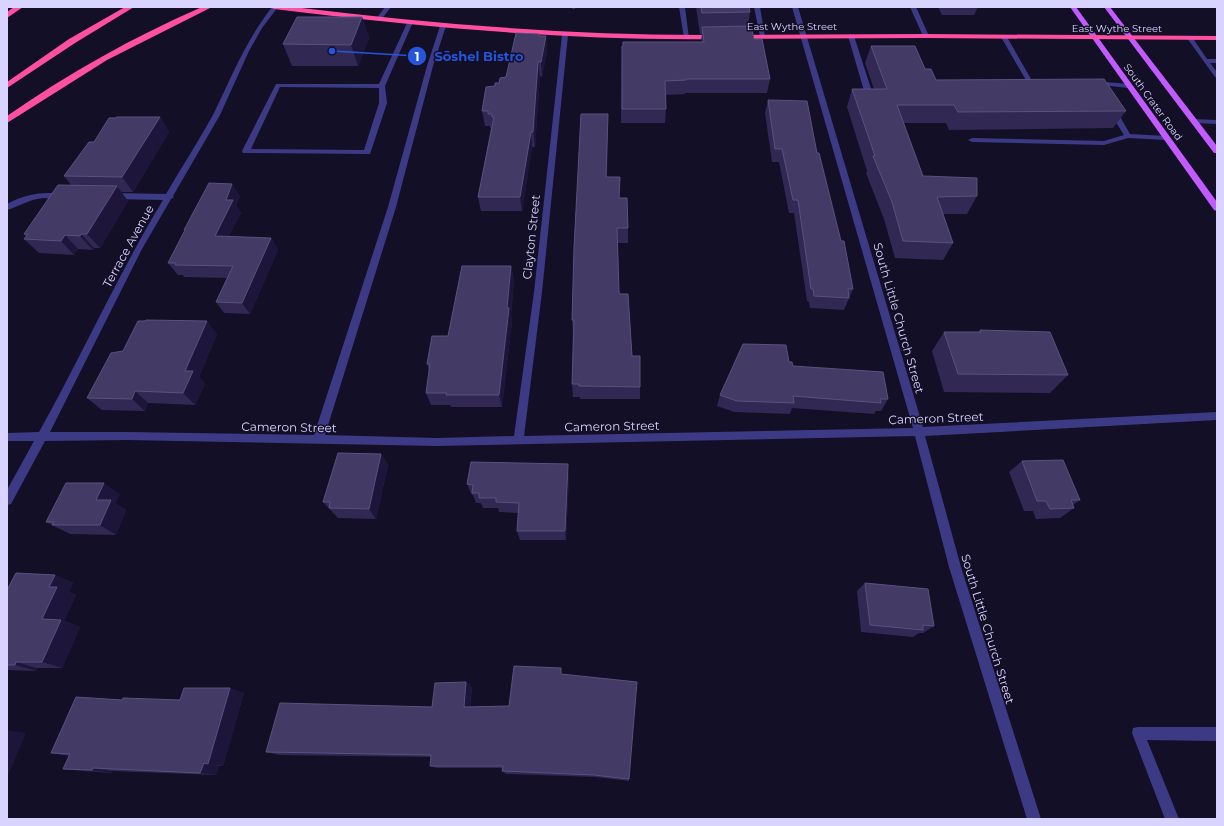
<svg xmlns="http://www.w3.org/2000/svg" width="1224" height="826" viewBox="0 0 1224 826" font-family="Montserrat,sans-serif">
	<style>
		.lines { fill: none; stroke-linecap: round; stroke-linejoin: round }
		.minor { fill: #3d3a85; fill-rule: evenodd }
		.major { fill: #c25bff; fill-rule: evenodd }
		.highway { fill: #ff4fa3; fill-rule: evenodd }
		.wall { fill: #312854 }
		.shaded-wall { fill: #1d163a }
		.building { fill: #433a66; stroke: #5a527e }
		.labels { text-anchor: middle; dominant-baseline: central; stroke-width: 3; stroke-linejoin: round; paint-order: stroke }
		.far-street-label { font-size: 10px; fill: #d9d4ff; stroke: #130f26 }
		.street-label { font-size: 12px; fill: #d9d4ff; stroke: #130f26 }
		.leader { fill: none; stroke: #2655da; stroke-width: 1.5 }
		.callout-dot { fill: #2655da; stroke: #130f26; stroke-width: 1.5 }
		.mark-label { font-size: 12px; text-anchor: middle; font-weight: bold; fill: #fff }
		.callout-label { font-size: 13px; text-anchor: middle; font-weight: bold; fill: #2655da; stroke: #130f26; stroke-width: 3; stroke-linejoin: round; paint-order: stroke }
	</style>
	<rect width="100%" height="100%" fill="#130f26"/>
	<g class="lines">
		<g class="minor">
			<path d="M272,7H278L262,28L249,51L220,115L173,196L174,197L171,199L142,249L50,432H127L314,435L388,207L427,66L440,26L443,24L446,26L433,66L396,207L325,435L437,438L514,436L534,292L562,35L565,33L568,35L542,292L524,436L913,428L792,7H798L923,427L1217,412V420L925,436L961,567L1041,819H1027L949,567L915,436L437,446L127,440L45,441L11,504L7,505V490L34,441H7V433L39,432C82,355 118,275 163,200L112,199L108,196L112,193L166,194C181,168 198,142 213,115C232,76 245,42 272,7Z"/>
			<polygon points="385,7 391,7 381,20 377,20 376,19"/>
			<polygon points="568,7 577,7 574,9"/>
			<polygon points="679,7 685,7 689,39 684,38"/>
			<polygon points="754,7 760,7 765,37 760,36"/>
			<polygon points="910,7 916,7 929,36 928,37 923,36"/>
			<path d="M408,21L413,22L385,86L387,103L370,154L243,153L242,151L276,84H379ZM280,87L379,88V103L364,150L251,149Z"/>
			<polygon points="851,34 854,36 875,101 874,103 871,103 867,101 848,36"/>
			<polygon points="1004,35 1007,37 1031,79 1042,81 1042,83 1027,82 1001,37"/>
			<polygon points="1188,37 1192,37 1207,59 1217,59 1217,63 1210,63 1217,72 1217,78 1215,77 1187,38"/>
			<polygon points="1094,81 1128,84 1131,86 1128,88 1092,84 1091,83"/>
			<polygon points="1109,108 1115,108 1130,134 1166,136 1170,138 1166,140 1128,138 1104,145 972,142 968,140 972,138 1104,141 1124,135 1108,110"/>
			<polygon points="1192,119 1217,120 1217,124 1195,123 1191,121"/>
			<path d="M48,193H64L68,196C63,201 51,198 43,198C30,199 20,206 7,210V204C20,197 33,193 48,193Z"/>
			<polygon points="1138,727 1217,727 1217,741 1147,740 1179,819 1165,819 1132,733 1133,728"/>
		</g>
		<g class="major">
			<polygon points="1070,7 1076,7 1217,202 1217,211 1214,210"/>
			<polygon points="1104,7 1110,7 1217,146 1217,153 1214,153"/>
		</g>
		<g class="highway">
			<polygon points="14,7 23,7 7,18 7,12"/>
			<polygon points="125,7 134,7 75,43 7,88 7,82 69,39"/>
			<path d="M202,7H212L107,60L7,123V116C69,73 133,37 202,7Z"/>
			<path d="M270,7H293C434,24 575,36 718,35L722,37L718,39C569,41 422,27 274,9Z"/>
			<polygon points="926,34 1217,36 1217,40 926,38 736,39 732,37 736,35"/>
		</g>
	</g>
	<g class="wall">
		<polygon points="696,7 749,7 750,12 748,26 770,79 767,93 685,93 685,94 665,95 666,109 665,123 621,123 622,46 701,42 702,34 700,34"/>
		<polygon points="938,7 978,7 974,15 942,15"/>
		<polygon points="362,17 369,38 358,66 292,66 283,44"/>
		<polygon points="539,36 546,36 547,51 542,77 540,76 535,147 532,147 522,211 481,211 478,197 491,128 490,128 490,126 485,126 482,111 495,86 506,77"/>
		<polygon points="871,46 925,69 936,80 1126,111 1113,128 949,130 946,123 903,123 923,176 977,196 967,214 943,214 953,243 943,260 895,258 884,219 866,173 867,171 847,107 852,89 874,89 865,63"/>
		<polygon points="768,100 817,153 853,289 844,310 810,308 809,302 807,301 794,213 789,213 779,162 772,162 765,113"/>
		<polygon points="608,114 607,177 619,198 628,228 628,243 618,243 619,292 632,356 640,387 640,399 580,399 580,397 573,397 572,384 573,333 572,320"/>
		<polygon points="160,117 169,132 133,192 121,192 128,201 100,248 94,248 93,250 78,249 74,255 39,253 24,239 26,237 24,234 72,186 64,176 94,142"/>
		<polygon points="240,196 236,205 241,213 229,236 271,238 278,250 250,314 224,313 216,302 227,278 184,277 183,275 178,275 168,263 185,232 184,230"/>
		<polygon points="511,266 514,280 511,315 512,321 502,407 451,407 450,405 431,405 426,393 429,371 427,364 448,336"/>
		<polygon points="980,330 1068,375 1050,393 944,392 932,351 944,332 978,332"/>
		<polygon points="217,334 199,377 205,384 195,405 148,403 145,411 102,410 87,398"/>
		<polygon points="789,362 793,366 888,399 881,411 876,411 874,414 792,408 790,414 734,412 717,406 720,395"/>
		<polygon points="381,454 388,465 376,519 338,518 323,502"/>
		<polygon points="1022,461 1080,500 1073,505 1074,508 1060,518 1036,519 1033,511 1024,511 1009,472"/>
		<polygon points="569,475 566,540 520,540 517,531 518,513 499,512 498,508 483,508 481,503 476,503 473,495 472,495 467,484"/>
		<polygon points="120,494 115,503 126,510 116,535 70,534 46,522"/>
		<polygon points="55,575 73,583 69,592 76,595 64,621 80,627 62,668 37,668 36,671 7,670 7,590"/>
		<polygon points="865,583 934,626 923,633 919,633 913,637 861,632 857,591"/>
		<polygon points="563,674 629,779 629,781 595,777 506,774 502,771 502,768 437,768 430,766 431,757 279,755 266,752 432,707 466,682 472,688 470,707 509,706"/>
		<polygon points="244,693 223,766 219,766 216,775 112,771 112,773 84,771 63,769 69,756 51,753 122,700 180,700"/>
	</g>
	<g class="shaded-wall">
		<polygon points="362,17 369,38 358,66 351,45"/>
		<polygon points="546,36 547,51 542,77 541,62"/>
		<polygon points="538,62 540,76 535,147 533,132"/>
		<polygon points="608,114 608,129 606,192 606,177"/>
		<polygon points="160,117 169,132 133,192 122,177"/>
		<polygon points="531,132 532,147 522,211 520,197"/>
		<polygon points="232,184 240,196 236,205 241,213 223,248 215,236 226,200"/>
		<polygon points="117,186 128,201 100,248 87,234"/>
		<polygon points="81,234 94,248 93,250 80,236"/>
		<polygon points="65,235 78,249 74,255 61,241"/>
		<polygon points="271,238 278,250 250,314 242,303"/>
		<polygon points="511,266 514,280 511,315 512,321 502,407 499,395"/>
		<polygon points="207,321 217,334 199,377 205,384 195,405 183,393 185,371"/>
		<polygon points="135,391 148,403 145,411 132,399"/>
		<polygon points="381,454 388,465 376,519 369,509"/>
		<polygon points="568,464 569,475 566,540 565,531"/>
		<polygon points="104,483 120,494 115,503 126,510 116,535 100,525 96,500"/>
		<polygon points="55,575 73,583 69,592 76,595 64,621 80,627 62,668 42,662 42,619 49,587"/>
		<polygon points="16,662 37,668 36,671 15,665"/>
		<polygon points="466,682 472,688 469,711 464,707"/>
		<polygon points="230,688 244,693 223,766 208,764"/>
		<polygon points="7,730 26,733 7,778"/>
		<polygon points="204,763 219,766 216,775 200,773"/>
		<polygon points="93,768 112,771 112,773 92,770"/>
	</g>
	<g class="building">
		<polygon points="701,7 749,7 750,12 702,13"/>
		<polygon points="297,17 362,17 351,45 283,44"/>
		<polygon points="751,26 754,39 762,39 770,79 686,79 686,80 665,81 666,109 622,109 622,46 623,46 623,42 704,42 702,27"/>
		<polygon points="516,33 539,34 539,36 546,36 541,62 538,62 533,132 531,132 520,197 478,197 494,117 492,117 492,114 488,114 488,111 482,111 486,87 495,86 495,83 499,83 500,78 506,77"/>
		<polygon points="871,46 915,46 925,69 931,69 936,80 1104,79 1126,111 958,112 954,105 897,105 923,176 977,178 977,196 937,197 953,243 903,241 892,202 873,156 875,156 852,89 887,89"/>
		<polygon points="768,100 807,101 817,153 819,153 841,241 844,241 853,289 848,289 849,298 814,296 813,289 811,289 798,200 793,200 782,149 775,149"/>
		<polygon points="581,114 608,114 606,177 620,177 619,198 627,198 628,228 617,228 619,292 620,294 628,294 632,356 640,356 640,387 579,386 579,384 572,384 574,320 572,320 574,248"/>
		<polygon points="117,117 160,117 122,177 64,176 89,142 94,142 109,118 115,118"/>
		<polygon points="209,183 232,184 226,200 233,200 215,236 271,238 242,303 216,302 233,266 175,265 176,263 168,263 185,230 184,230"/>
		<polygon points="58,185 117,186 87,234 81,234 80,236 65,235 61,241 24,239 28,234 24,234"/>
		<polygon points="462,266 511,266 507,308 509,308 499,395 446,395 447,393 426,393 430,364 427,364 432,336 448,336"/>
		<polygon points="146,320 207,321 185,371 193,371 183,393 135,391 132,399 87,398 111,353 123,351 138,321 145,321"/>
		<polygon points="980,330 1050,332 1068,375 958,374 944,332 981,332"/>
		<polygon points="743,344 786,345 789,362 792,362 793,366 883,372 888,399 880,399 881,403 793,396 794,403 737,401 720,395"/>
		<polygon points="338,453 381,454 369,509 329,508 330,502 323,502"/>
		<polygon points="1063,460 1080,500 1071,500 1074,508 1050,509 1046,501 1037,501 1022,461"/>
		<polygon points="471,462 568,464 565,531 517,531 519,503 496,502 496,498 479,498 479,493 472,493 473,485 467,484"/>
		<polygon points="66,483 104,483 96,500 111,500 100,525 52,525 54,522 46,522"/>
		<polygon points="16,573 55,575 49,587 57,587 42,619 61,620 42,662 16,662 15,665 7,665 7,590"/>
		<polygon points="865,583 928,589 934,626 923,625 923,630 870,625"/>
		<polygon points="514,666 561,668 561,674 637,682 629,779 594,775 502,771 503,766 430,766 431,755 266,752 280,703 432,707 435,683 466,682 464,707 509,706"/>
		<polygon points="184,688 230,688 208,764 204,763 200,773 93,768 92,770 63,769 70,754 51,753 76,697 122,700 123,698 180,700"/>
	</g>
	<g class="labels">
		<g class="far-street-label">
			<text x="792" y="26">East Wythe Street</text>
			<text x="1117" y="28">East Wythe Street</text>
			<text transform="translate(1153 102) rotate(54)">South Crater Road</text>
		</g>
		<g class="street-label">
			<text transform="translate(531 237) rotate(-84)">Clayton Street</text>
			<text transform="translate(128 246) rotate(-61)">Terrace Avenue</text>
			<text transform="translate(899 318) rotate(74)">South Little Church Street</text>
			<text transform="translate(936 418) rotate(-2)">Cameron Street</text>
			<text transform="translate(612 426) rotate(-1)">Cameron Street</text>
			<text transform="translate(289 427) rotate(1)">Cameron Street</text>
			<text transform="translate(988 629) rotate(73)">South Little Church Street</text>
		</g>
	</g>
	<path class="leader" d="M332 51L417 56"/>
	<g class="callout-dot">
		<circle cx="332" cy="51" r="4"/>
		<circle cx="417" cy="56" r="10"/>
	</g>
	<g class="mark-label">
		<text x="417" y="61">1</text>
	</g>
	<g class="callout-label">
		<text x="479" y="61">Sōshel Bistro</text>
	</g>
	<rect width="1224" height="826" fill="none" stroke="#d9d4ff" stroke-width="16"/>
</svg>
